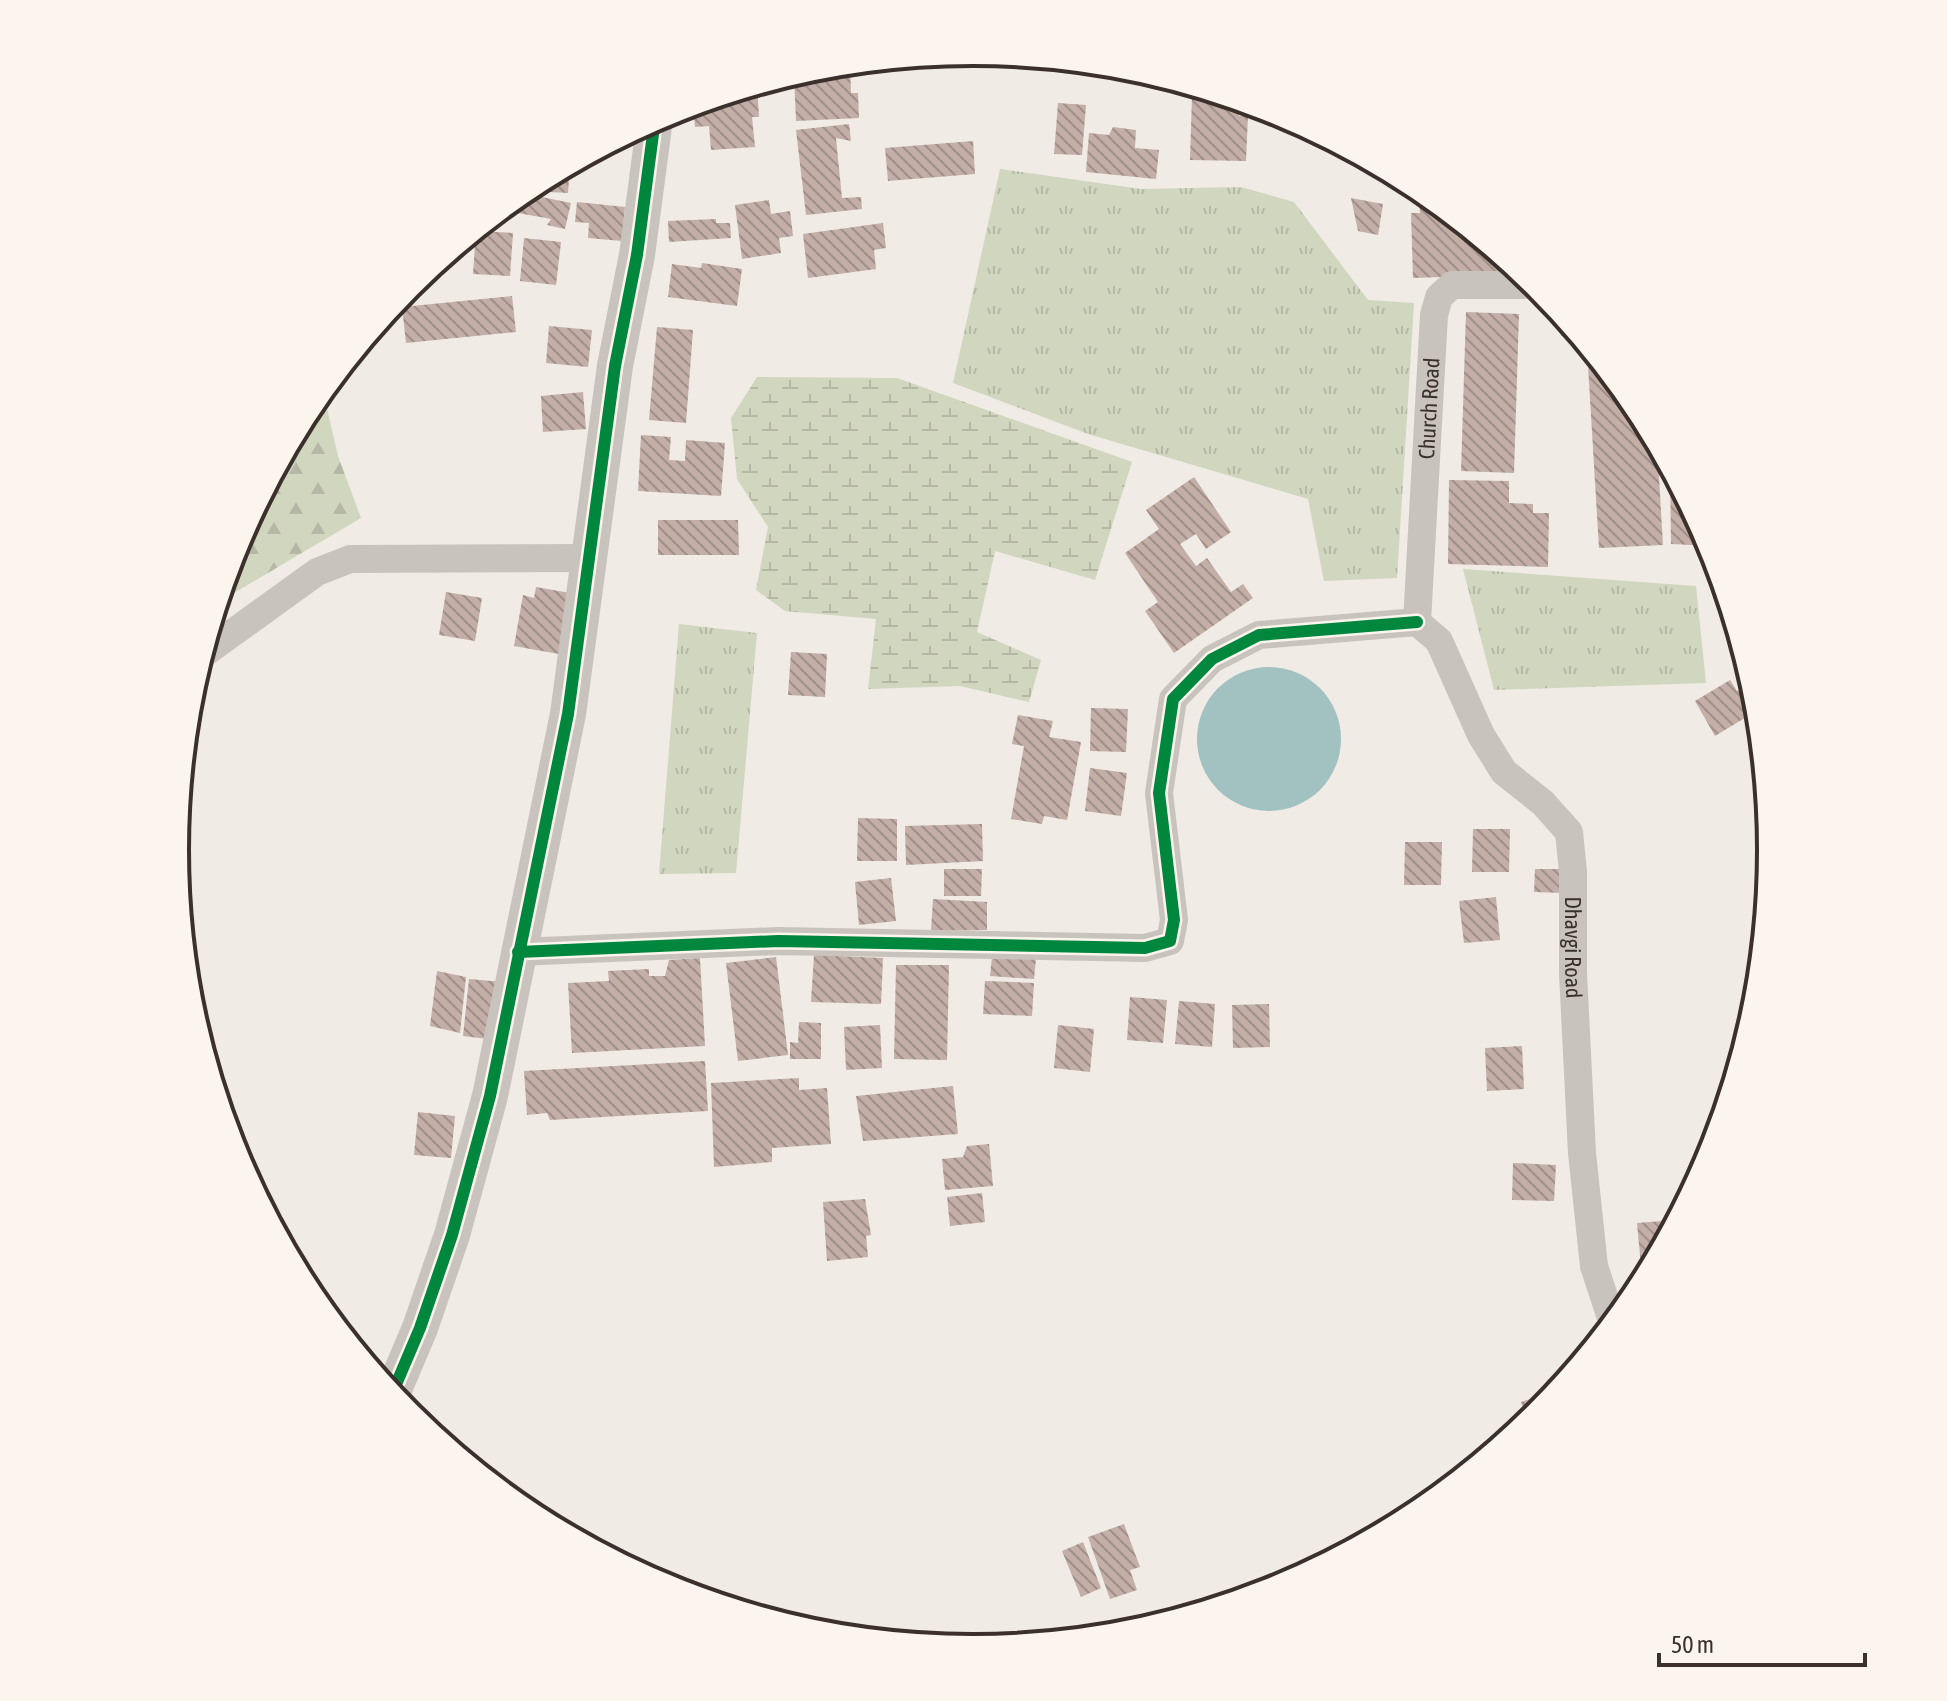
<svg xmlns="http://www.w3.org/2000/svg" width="1947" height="1701" viewBox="0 0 1947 1701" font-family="'Asap Condensed',sans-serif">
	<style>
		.grass { fill: url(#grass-tufts) }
		.forest { fill: url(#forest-firs) }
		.wetland { fill: url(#wetland-marsh) }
		.water { fill: #a1c2c1 }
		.building { fill: url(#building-back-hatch) }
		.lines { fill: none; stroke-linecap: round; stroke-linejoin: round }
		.minor { stroke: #c9c3be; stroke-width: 28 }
		.tertiary { stroke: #c9c3be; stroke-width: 36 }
		.cycleway-casing { stroke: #fbf5ee; stroke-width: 17 }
		.cycleway { stroke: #00873e; stroke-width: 12 }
		.labels { text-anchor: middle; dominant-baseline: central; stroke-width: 8; stroke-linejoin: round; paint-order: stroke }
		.street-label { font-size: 22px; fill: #3b302b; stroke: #fbf5ee }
		.rim { fill: none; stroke: #3b302b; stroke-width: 4 }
	</style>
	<defs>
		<pattern id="grass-tufts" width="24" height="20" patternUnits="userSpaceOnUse" patternTransform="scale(2)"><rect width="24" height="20" fill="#d1d6bf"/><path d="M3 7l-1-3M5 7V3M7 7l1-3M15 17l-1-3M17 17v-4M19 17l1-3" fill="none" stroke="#b4b8a4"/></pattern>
		<pattern id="forest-firs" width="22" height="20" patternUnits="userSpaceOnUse" patternTransform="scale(2)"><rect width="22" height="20" fill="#d1d6bf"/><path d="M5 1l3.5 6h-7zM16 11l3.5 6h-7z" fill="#b4b8a4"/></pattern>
		<pattern id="wetland-marsh" width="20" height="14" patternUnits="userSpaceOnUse" patternTransform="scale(2)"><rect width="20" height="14" fill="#d1d6bf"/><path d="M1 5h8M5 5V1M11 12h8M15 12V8" fill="none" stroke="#b4b8a4"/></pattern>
		<pattern id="building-back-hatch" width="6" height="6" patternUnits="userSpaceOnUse" patternTransform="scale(2)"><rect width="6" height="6" fill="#c3afa7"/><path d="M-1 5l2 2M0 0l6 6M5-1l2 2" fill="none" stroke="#a08f88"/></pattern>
	</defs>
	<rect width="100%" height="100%" fill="#f0ebe5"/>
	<g class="grass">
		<polygon points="1000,169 1141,189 1241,187 1294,202 1368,300 1414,303 1397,578 1324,581 1308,499 1088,434 953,383"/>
		<polygon points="1463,569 1696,586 1706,683 1494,690"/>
		<polygon points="679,624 757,633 736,873 659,874"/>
	</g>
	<polygon class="forest" points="323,391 338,456 361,518 234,593 225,579 236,544 310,407"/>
	<polygon class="wetland" points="757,377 897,378 1132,462 1095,580 995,551 977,632 1041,660 1029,702 960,686 868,689 876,619 785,611 756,590 768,527 737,479 731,418"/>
	<circle class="water" cx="1269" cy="739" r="72"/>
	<g class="building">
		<polygon points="1063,61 1093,64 1093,70 1063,71"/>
		<polygon points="850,64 851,93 858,93 859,118 796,121 794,75"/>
		<polygon points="757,86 759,117 752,117 755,147 711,150 709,126 695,127 693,105"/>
		<polygon points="1192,96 1239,101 1239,116 1248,116 1246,161 1190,160"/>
		<polygon points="1058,103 1086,105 1082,155 1054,154"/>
		<polygon points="849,124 851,141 836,138 842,198 861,197 862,209 806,215 796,130"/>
		<polygon points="1113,127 1136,130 1135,148 1159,150 1156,179 1086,172 1089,133 1109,135"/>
		<polygon points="973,141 975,174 888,181 885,148"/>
		<polygon points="570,165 568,193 532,191 532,185"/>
		<polygon points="522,193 571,203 565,229 547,225 551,219 518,213"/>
		<polygon points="1351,198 1383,204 1378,235 1358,231"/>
		<polygon points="769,200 771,214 790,211 793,236 779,238 781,253 742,259 735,205"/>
		<polygon points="577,202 625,207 622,241 588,238 589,223 575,222"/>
		<polygon points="1419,203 1437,203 1502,256 1502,275 1413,278 1411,213 1420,213"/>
		<polygon points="716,219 716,223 730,223 731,238 669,242 668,221"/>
		<polygon points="883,223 886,248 874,250 876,269 808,278 803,234"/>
		<polygon points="476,231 513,233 510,276 473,274"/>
		<polygon points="524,238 561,242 556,285 520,281"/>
		<polygon points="702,263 742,269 737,306 668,297 672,264 701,268"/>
		<polygon points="512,296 516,332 406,343 402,307"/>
		<polygon points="1466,312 1519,314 1514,473 1461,471"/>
		<polygon points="1561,314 1579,336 1561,336"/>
		<polygon points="549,326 592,330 588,367 546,363"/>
		<polygon points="657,327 693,330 686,423 649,420"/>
		<polygon points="1587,349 1638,407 1657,443 1663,545 1599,548"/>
		<polygon points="583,392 586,429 543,432 541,396"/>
		<polygon points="641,435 671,437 669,460 685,461 686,440 725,443 721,496 638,491"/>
		<polygon points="1670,467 1711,545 1712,546 1671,544"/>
		<polygon points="1194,477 1231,532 1206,549 1196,534 1180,544 1196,566 1207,558 1231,592 1243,584 1253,598 1174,653 1145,611 1158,602 1125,553 1159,529 1146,510"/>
		<polygon points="1449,480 1509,481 1509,503 1533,504 1533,513 1549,513 1548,567 1448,564"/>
		<polygon points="658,520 738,520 739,555 658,555"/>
		<polygon points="536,587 570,593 559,654 514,646 523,595 534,598"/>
		<polygon points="446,592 482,598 475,641 439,635"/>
		<polygon points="791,652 827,654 825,697 788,695"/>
		<polygon points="1730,680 1737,691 1746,686 1758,710 1715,736 1695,701"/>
		<polygon points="1091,708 1128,709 1126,752 1090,751"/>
		<polygon points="1018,715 1053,721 1049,737 1081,742 1067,820 1044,816 1042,824 1011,819 1024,746 1012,744"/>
		<polygon points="1090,768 1127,773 1121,816 1085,811"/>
		<polygon points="858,818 897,819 897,861 857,861"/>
		<polygon points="982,824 983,861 906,865 905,826"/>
		<polygon points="1473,829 1510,829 1509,872 1472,872"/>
		<polygon points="1405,842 1442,842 1441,885 1404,885"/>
		<polygon points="944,869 982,869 981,896 944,896"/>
		<polygon points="1535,869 1564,869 1564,893 1534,892"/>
		<polygon points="891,878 896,921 859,925 855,882"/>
		<polygon points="1496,897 1500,940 1464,943 1459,901"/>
		<polygon points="933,899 987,902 987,930 931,931"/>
		<polygon points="814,955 883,958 881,1004 811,1002"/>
		<polygon points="776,957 788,1055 738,1061 726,963"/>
		<polygon points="992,957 1036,959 1034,979 990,976"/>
		<polygon points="700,958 705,1046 572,1053 568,983 609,981 608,971 649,969 649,976 665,976 669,960"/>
		<polygon points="896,965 949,965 947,1060 894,1059"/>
		<polygon points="437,971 466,977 460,1033 430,1026"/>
		<polygon points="469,979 502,982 496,1040 463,1036"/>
		<polygon points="985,981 1034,983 1032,1016 983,1014"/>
		<polygon points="1130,997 1167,1000 1163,1043 1127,1040"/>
		<polygon points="1179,1001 1215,1004 1212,1047 1175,1044"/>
		<polygon points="1269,1004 1270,1047 1233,1048 1232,1005"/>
		<polygon points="799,1022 821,1023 821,1059 790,1059 790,1042 798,1043"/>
		<polygon points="880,1025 882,1068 846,1070 844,1027"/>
		<polygon points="1058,1025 1094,1029 1090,1072 1054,1068"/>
		<polygon points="1522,1046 1524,1089 1487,1091 1485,1048"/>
		<polygon points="705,1061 708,1111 550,1120 547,1113 527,1115 524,1071"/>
		<polygon points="799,1078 799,1090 827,1088 831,1144 772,1148 772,1162 714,1167 711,1083"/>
		<polygon points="953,1086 958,1134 863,1141 856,1096"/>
		<polygon points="418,1112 455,1116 451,1158 414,1155"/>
		<polygon points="989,1144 993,1186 945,1190 942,1159 963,1157 967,1146"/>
		<polygon points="1513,1163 1556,1165 1554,1201 1512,1200"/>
		<polygon points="982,1193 985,1222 950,1226 947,1197"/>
		<polygon points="865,1199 871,1235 866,1236 868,1257 827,1261 823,1202"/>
		<polygon points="1674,1220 1653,1265 1641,1266 1637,1223"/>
		<polygon points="1559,1389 1538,1415 1508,1440 1505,1430 1528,1422 1521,1402"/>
		<polygon points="1124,1524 1140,1567 1130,1570 1137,1590 1110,1599 1088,1537"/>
		<polygon points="1083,1542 1101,1588 1081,1597 1062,1551"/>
	</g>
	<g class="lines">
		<g class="minor">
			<path id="s1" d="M1417,622L1439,641L1481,735L1504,772L1543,803L1569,832L1573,872V973L1582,1153L1594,1266L1613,1324"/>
			<path id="s2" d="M1417,622L1434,315L1439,297L1452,285H1537"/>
			<polyline points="202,655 317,572 350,559 589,558"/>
			<polyline points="518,952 778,941 1145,948 1170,941 1174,920 1159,793 1173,699 1212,659 1259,635 1417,622"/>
		</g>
		<polyline class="tertiary" points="392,1394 420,1328 452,1235 490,1096 568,714 615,366 637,255 655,119"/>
		<defs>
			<g id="cycleway">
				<polyline points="518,952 778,941 1145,948 1170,941 1174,920 1159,793 1173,699 1212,659 1259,635 1417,622"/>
				<polyline points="392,1394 420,1328 452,1235 490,1096 568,714 615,366 637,255 655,119"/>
			</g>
		</defs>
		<use href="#cycleway" class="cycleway-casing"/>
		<use href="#cycleway" class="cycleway"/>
	</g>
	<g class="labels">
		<g class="street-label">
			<text stroke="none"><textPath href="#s2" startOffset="214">Church Road</textPath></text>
			<text stroke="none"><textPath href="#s1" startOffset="380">Dhavgi Road</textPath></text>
		</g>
	</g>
	<path d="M0 0H1947V1701H0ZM189 850a784 784 0 1 1 1568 0a784 784 0 1 1-1568 0Z" fill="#fbf5ee" fill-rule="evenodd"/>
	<path class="rim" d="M189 850a784 784 0 1 1 1568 0a784 784 0 1 1-1568 0Z"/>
	<path d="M1659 1653v12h206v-12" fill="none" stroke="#3b302b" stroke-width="4"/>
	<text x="1671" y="1653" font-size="24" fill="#3b302b" stroke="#fbf5ee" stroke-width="6" paint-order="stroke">50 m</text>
</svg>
